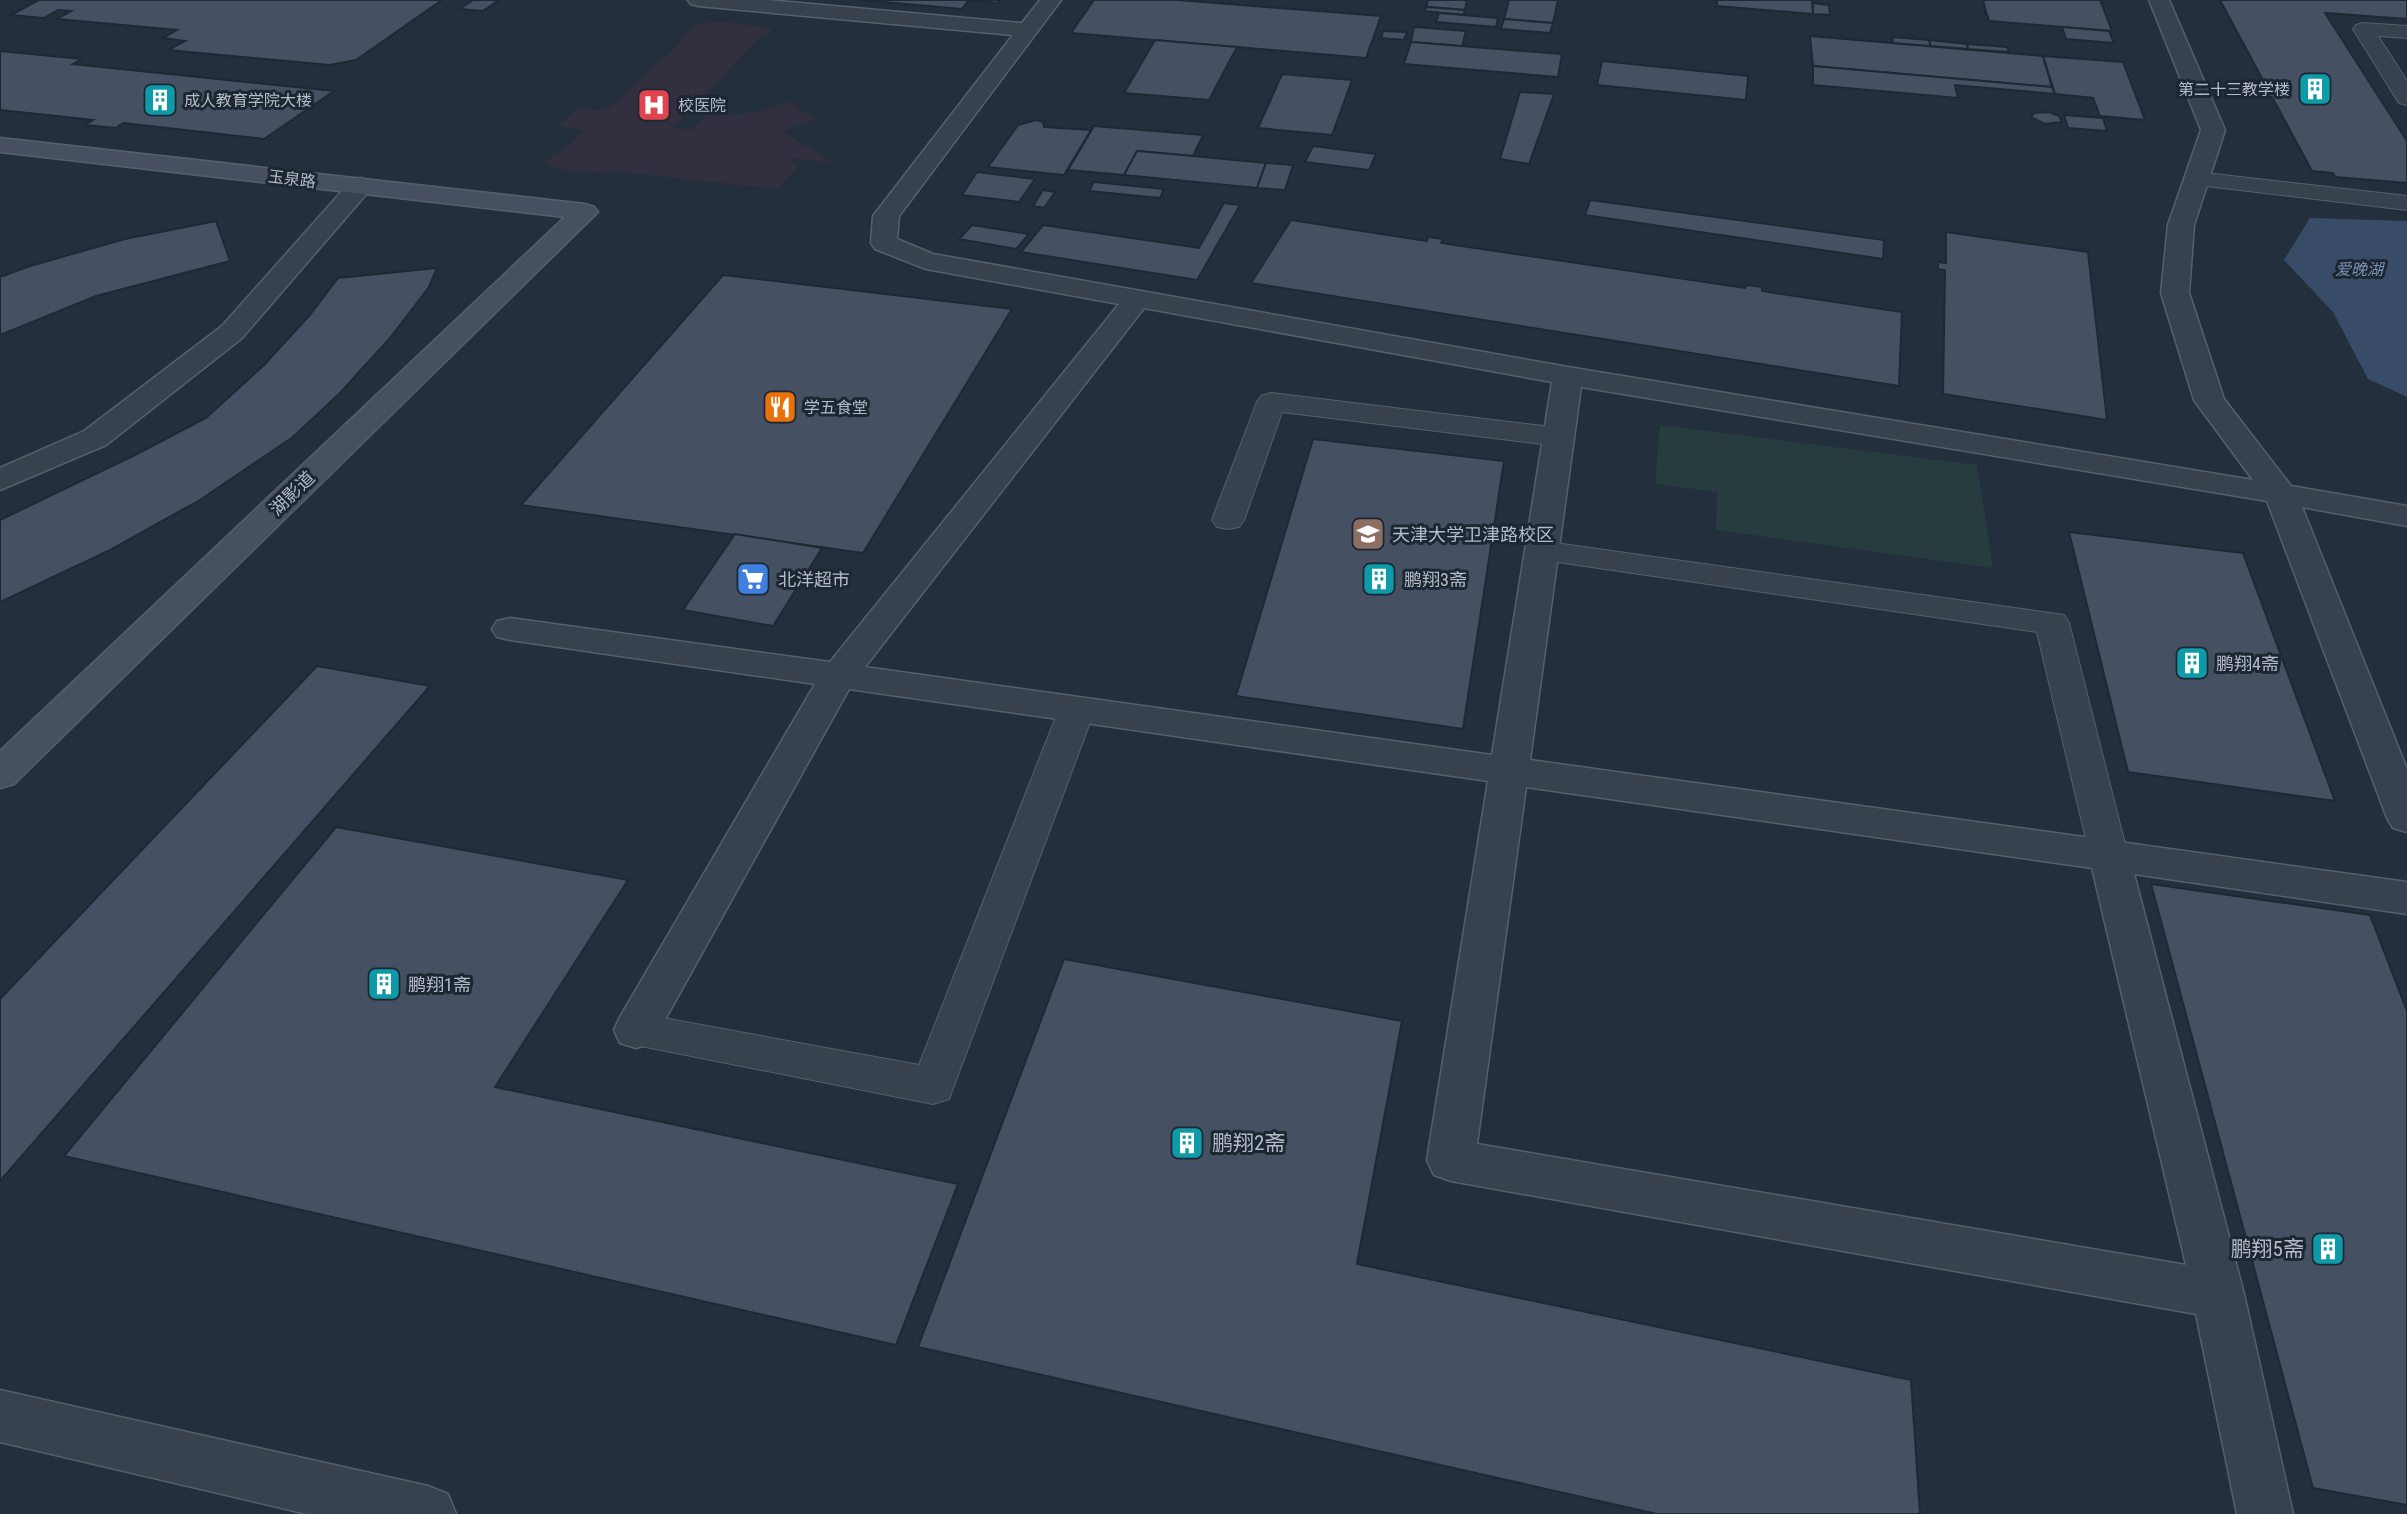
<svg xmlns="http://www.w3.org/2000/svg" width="2407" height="1514" viewBox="0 0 2407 1514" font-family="'Roboto Condensed','Noto Sans SC',sans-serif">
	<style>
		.medical { fill: #32303f }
		.green { fill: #263c3f }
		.water { fill: #394c67 }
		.building { fill: #455162; stroke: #1f2835; stroke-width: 2 }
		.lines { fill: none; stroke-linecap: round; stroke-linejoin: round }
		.lane-casing { stroke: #565f6c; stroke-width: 2 }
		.street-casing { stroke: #565f6c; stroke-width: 3 }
		.secondary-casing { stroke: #565f6c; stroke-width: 3 }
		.lane { fill: #38414e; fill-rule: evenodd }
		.street { fill: #38414e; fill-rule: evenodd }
		.secondary { fill: #465061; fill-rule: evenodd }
		.labels { text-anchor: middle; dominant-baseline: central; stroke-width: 6; stroke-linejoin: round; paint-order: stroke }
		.far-poi-label { font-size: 16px; fill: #b4bcc9; stroke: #1d2633; text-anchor: start }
		.far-street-label { font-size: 16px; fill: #b4bcc9; stroke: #1d2633 }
		.far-water-label { font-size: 16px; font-style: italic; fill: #7c92b1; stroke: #1d2633 }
		.street-label { font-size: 18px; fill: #b4bcc9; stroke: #1d2633 }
		.poi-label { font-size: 18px; fill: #b4bcc9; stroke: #1d2633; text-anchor: start }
		.near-poi-label { font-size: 21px; fill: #b4bcc9; stroke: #1d2633; text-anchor: start }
	</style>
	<rect width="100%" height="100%" fill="#242f3e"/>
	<polygon class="medical" points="728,22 772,29 765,37 761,36 673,128 693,130 707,114 725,108 736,115 750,111 754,113 788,102 816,119 782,131 834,163 793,158 789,164 799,165 778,189 629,173 566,171 544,163 555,154 559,154 585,130 558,126 579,108 607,111 684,39 681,38 698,23"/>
	<polygon class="green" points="1660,425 1977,465 1993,568 1716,530 1717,492 1655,484"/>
	<polygon class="water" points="2310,218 2407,221 2407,397 2368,379 2333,312 2284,260"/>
	<g class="building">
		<polygon points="23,0 442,0 356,60 330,65 168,50 185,41 163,38 177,30 57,19 71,11 58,10 44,18 11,15 37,1"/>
		<polygon points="473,0 499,0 483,11 460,9"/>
		<polygon points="861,0 1000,0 997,3 969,0 962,9"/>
		<polygon points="1094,0 1178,0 1381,16 1366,58 1071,33"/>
		<polygon points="1428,0 1467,0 1465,10 1426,7"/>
		<polygon points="1509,0 1558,0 1553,23 1504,19"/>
		<polygon points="1717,0 1812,0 1813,14 1717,6"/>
		<polygon points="1983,0 2100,0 2112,31 1989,21 1987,14 1983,12 1986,12"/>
		<polygon points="2220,0 2407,0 2407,19 2325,13 2407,141 2407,183 2335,177 2333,173 2312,171 2272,97 2260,96 2252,81 2264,82"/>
		<polygon points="1813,3 1829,5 1830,15 1813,14"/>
		<polygon points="1426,7 1465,10 1463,15 1424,11"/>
		<polygon points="1439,13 1498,18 1496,27 1436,22"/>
		<polygon points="1504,19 1553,23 1550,33 1501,29"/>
		<polygon points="1414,27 1466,31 1462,46 1411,42"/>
		<polygon points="2062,27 2109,31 2114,43 2066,39"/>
		<polygon points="1383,31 1407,32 1404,40 1381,38"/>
		<polygon points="1810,36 2043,56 2052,87 1813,66"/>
		<polygon points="1892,37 1929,40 1931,46 1893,43"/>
		<polygon points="1155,40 1237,47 1209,100 1124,93"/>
		<polygon points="1929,40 1967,44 1968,49 1931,46"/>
		<polygon points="1411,42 1562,54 1558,77 1404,64"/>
		<polygon points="1967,44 2007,47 2009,52 1968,49"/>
		<polygon points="0,51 82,59 73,64 334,91 264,139 123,123 116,128 85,125 93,120 0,110"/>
		<polygon points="2043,56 2123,62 2145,120 2100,116 2093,98 2055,94"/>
		<polygon points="1602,61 1748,76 1746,100 1597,85"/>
		<polygon points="1813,66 2052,87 2055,94 1955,85 1958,98 1813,85"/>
		<polygon points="1282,74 1352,80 1332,135 1258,128"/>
		<polygon points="1520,92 1554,94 1529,164 1500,159"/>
		<polygon points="2049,112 2059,116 2062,122 2045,124 2031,117 2034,113"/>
		<polygon points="2064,115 2103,118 2107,131 2068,128"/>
		<polygon points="1036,120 1043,122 1044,127 1091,130 1064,175 988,167 1018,125"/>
		<polygon points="1094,126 1203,135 1193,156 1137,151 1124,175 1068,170"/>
		<polygon points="1313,146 1376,154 1369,170 1305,162"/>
		<polygon points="1137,151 1193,156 1266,163 1257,188 1124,175"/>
		<polygon points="1266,163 1293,165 1285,190 1257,188"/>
		<polygon points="977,172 1035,179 1019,202 962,195"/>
		<polygon points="1094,182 1164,189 1160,198 1089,191"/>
		<polygon points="1043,190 1055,192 1044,208 1033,206"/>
		<polygon points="1590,200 1884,240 1883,259 1585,215"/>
		<polygon points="1224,203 1240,205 1197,280 1021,252 1043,225 1199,248"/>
		<polygon points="1291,220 1427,241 1428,237 1443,239 1441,243 1745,288 1747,285 1762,287 1762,291 1902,312 1899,386 1251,283"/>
		<polygon points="216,221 230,261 96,296 0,335 0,277 30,266 125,239"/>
		<polygon points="972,225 1029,234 1016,249 959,239"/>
		<polygon points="1946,232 2088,252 2107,420 1943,394 1945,270 1938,269 1938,262 1946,263"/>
		<polygon points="437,268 429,287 390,338 340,393 293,437 200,500 108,551 0,602 0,520 135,455 206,418 263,366 309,316 338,278"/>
		<polygon points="723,275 1012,309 863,553 521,505"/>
		<polygon points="1313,439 1504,461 1463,729 1236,696"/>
		<polygon points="2069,532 2243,553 2335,801 2128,772"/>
		<polygon points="735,534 822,548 773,626 683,610"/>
		<polygon points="317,666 430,686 0,1181 0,999"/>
		<polygon points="336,827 628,880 495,1087 958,1184 896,1345 64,1156"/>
		<polygon points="2151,884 2370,915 2407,1011 2407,1505 2313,1488"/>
		<polygon points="1064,959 1402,1021 1357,1264 1911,1380 1920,1514 1657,1514 918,1347"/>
	</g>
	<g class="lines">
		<defs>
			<g id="lane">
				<polygon points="2363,23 2407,26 2407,38 2378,36 2407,81 2407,105 2399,103 2353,29 2356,25"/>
				<polygon points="2197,172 2407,196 2407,210 2189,184 2185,179 2189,174"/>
				<polygon points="1271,393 1559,428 1569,431 1574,437 1569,443 1559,446 1282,412 1244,520 1239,527 1228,529 1217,527 1212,520 1257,402 1261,396"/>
				<polygon points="1541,541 2064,615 2069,623 2128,856 2123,866 2109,870 2095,866 2090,856 2037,632 1530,558 1525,551 1530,544"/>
				<polygon points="1077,697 1090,700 1095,709 949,1099 933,1104 621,1042 615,1030 621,1018 636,1013 919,1065 1059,709 1064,700"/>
			</g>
			<g id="street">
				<path d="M688,0H767L1022,23L1040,0H1061L899,216L897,239L933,254L1568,367L2253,480L2194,400L2161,293L2168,225L2201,130L2149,0H2169L2225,130L2194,225L2189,293L2224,399L2291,486L2407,506V526L2302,507L2407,769V832L2393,828L2387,818L2267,501L1581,387L1530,760L2407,882V914L2134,874L2244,1294L2293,1514H2237L2196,1314L1451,1181L1434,1175L1427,1160L1488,781L849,689L652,1043L636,1048L620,1043L614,1030L620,1017L815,684L510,640L497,637L492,629L497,621L510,618L830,662L1119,304L926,269L875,249L871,243L873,216L1013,35L698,6L691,4ZM1144,308L1552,382L1492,755L865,667ZM1526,787L2092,868L2186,1265L1477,1144Z"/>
				<polygon points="360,178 369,181 373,186 369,191 242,338 106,445 0,490 0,468 84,431 222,326 351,181"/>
				<polygon points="0,1390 428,1486 448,1494 456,1514 307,1514 0,1442"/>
			</g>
			<polygon id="secondary" points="0,138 585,204 594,207 598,212 14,784 0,788 0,751 565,217 0,152"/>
		</defs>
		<use href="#lane" class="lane-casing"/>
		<use href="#street" class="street-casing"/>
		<use href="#secondary" class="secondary-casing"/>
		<use href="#lane" class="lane"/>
		<use href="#street" class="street"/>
		<use href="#secondary" class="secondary"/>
	</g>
	<defs>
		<symbol id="building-square" viewBox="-11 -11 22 22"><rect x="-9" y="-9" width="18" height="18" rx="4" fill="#0f9aa8" stroke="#1d2633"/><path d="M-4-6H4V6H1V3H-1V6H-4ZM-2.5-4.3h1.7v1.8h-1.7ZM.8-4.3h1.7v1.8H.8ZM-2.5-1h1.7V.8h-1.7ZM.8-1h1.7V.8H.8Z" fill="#fff"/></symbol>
		<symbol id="hospital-square" viewBox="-11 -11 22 22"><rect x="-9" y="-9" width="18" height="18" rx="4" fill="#e0444e" stroke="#1d2633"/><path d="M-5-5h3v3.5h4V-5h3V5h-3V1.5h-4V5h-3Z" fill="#fff"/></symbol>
		<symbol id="restaurant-square" viewBox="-11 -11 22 22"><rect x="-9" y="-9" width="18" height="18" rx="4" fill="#e8710a" stroke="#1d2633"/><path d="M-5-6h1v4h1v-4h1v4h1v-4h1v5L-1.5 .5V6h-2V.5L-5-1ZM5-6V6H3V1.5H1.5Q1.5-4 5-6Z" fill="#fff"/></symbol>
		<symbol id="university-square" viewBox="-11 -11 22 22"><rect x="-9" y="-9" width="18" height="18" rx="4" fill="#8d6e63" stroke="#1d2633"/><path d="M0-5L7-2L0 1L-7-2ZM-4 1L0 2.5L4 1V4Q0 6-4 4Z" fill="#fff"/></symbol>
		<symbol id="supermarket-square" viewBox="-11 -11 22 22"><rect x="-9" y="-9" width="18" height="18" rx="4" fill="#3f7fe0" stroke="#1d2633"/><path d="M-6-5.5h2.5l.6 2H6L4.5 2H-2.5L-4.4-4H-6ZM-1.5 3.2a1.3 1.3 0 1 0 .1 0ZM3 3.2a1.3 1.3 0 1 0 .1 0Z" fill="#fff"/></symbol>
	</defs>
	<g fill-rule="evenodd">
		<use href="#building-square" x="2296" y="70" width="38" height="38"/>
		<use href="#building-square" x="141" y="81" width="38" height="38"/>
		<use href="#hospital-square" x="635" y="86" width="38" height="38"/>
		<use href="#restaurant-square" x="761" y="388" width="38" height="38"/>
		<use href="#university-square" x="1349" y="515" width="38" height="38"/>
		<use href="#supermarket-square" x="734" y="560" width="38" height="38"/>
		<use href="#building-square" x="1360" y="560" width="38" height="38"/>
		<use href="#building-square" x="2173" y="644" width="38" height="38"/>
		<use href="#building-square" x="365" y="965" width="38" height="38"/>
		<use href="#building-square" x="1168" y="1124" width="38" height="38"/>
		<use href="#building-square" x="2309" y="1230" width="38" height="38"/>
	</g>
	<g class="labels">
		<g class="far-poi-label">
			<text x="2290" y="89" text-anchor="end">第二十三教学楼</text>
			<text x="184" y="100">成人教育学院大楼</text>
			<text x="678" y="105">校医院</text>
			<text x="804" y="407">学五食堂</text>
		</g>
		<g class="far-street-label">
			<text transform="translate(292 179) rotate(7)">玉泉路</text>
		</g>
		<g class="far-water-label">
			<text x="2359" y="269">爱晚湖</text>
		</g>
		<g class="street-label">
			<text transform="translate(292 493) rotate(-44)">湖影道</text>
		</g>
		<g class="poi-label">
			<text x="1392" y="534">天津大学卫津路校区</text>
			<text x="778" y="579">北洋超市</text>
			<text x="1404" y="579">鹏翔3斋</text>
			<text x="2216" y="663">鹏翔4斋</text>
			<text x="408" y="984">鹏翔1斋</text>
		</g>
		<g class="near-poi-label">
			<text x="1212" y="1143">鹏翔2斋</text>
			<text x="2304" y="1249" text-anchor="end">鹏翔5斋</text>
		</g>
	</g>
</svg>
